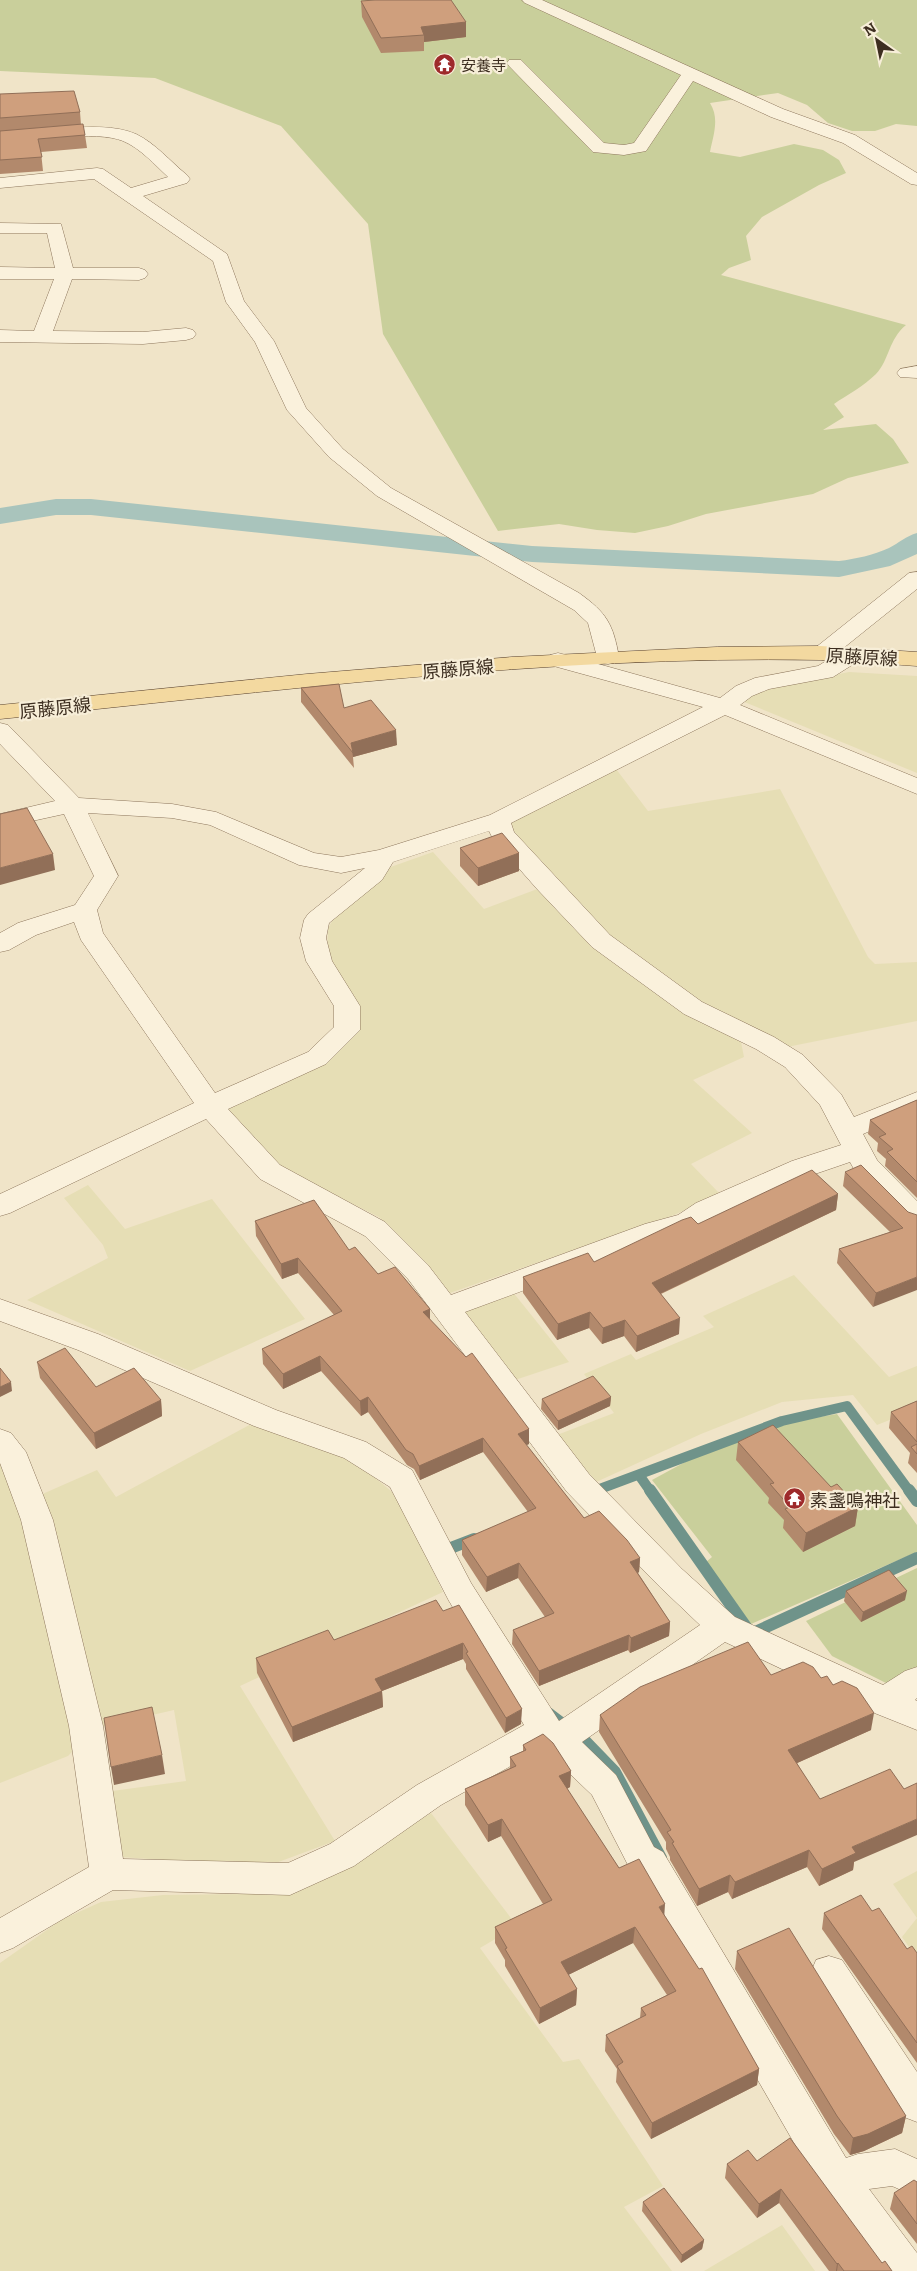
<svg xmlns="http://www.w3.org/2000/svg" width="917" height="2271" viewBox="0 0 917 2271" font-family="Literata,'Noto Sans JP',serif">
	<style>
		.farmland { fill: #e6deb5 }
		.green { fill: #c9cf9b }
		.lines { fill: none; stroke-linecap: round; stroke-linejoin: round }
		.stream-far1 { stroke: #6f938a; stroke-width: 10 }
		.stream { stroke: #6f938a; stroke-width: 12 }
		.canal { fill: #a9c4bc; fill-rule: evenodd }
		.minor-casing { stroke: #8d765c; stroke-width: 1 }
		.major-casing { stroke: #5b4430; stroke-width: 1 }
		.minor { fill: #faf1dc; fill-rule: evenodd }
		.major { fill: #f3d9a0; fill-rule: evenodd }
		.wall { fill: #b2896c }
		.shaded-wall { fill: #916f58 }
		.building { fill: #cf9f7d; stroke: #916f58 }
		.labels { text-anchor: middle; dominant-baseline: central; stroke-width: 4.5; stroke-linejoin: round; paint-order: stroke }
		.far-poi-label { font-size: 15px; fill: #3d2e20; stroke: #f7eed8; text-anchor: start }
		.street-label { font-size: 18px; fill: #3d2e20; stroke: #f7eed8 }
		.poi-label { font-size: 18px; fill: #3d2e20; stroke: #f7eed8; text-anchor: start }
	</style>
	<rect width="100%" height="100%" fill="#f0e4c8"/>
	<g class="farmland">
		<polygon points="849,672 917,676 917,773 742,701 756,691"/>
		<polygon points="613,765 648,811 780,789 868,957 875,964 917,962 917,1021 787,1047 695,1002 615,943 509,829 507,822"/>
		<polygon points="433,852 484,909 540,888 684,1010 741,1042 744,1057 693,1080 752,1133 691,1164 720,1194 674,1215 447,1294 379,1217 279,1167 224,1110 344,1042 327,953 328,928 336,915 385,869"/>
		<polygon points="88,1185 125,1229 212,1199 305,1319 190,1371 27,1300 108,1258 103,1245 64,1198"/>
		<polygon points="794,1275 889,1377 917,1366 917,1409 877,1425 853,1395 782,1402 701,1434 594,1483 557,1435 614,1413 584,1374 631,1354 636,1360 714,1327 703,1316"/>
		<polygon points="512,1291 569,1362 512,1381 462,1311"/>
		<polygon points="253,1423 356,1462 397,1496 443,1592 240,1686 335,1841 265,1867 121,1857 105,1792 186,1781 174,1710 95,1728 68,1756 0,1783 0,1457 38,1496 97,1470 116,1497"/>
		<polygon points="431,1813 517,1926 480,1948 563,2062 579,2059 663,2186 624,2207 672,2271 0,2271 0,1963 61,1920 101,1902 163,1895 251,1894 297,1889 327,1878"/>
		<polygon points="917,1871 917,1958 902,1937 917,1918 893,1884"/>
		<polygon points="782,2225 815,2271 704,2271"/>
	</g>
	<g class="green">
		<path d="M0,0H917V126L896,124L875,131H852L828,123L807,105L778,93L710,103C720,119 713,136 710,152L740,157L794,144L823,150L839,160L846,173L819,185L762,217L746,236L751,260L729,268L721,275L906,325C888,340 890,359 876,374C864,386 847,395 834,404L844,417L823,430L876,424L893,439L909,463L848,478L813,494L706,514L668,526L635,533L597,530L559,524L498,531L383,334L368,224L281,126L155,78L0,71Z"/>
		<polygon points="837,1414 917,1525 917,1552 751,1624 706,1562 712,1557 652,1480 698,1455 783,1423"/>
		<polygon points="917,1568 917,1671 892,1686 832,1656 806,1621"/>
	</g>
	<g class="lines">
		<g class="stream-far1">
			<polyline points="639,1475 651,1492"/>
			<polyline points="597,1490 782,1421 847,1406 910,1492"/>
		</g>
		<g class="stream">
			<polyline points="650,1490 751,1634 917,1558"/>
			<polyline points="909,1490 917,1501"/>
			<polyline points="448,1549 474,1539"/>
			<polyline points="548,1713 585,1741 615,1772 661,1858"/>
		</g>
		<path class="canal" d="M56,499H91L532,546L839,561C856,559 873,555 889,548C899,543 906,536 917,533V554L890,566L839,577L532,562L91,515H56L0,524V508Z"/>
		<defs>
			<g id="minor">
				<polygon points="522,0 542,0 783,109 855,135 917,173 917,185 911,184 843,143 771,117 693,81 646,151 624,155 593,152 509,66 507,63 509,60 521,60 604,143 624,145 634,143 681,75 525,3"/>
				<path d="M67,128C89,127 115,125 136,134C155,143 171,162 187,175L190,179L187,183L143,196L227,254L244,301L274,341L306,408L343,449L391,488L579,593C607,613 613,624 619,657L616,662L608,664L600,662L597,657L588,623L574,610L377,496L329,457L287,410L255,342L226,302L213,261L94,179L0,188V178L97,168L103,169L131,188L168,177C155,165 140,148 123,141C96,130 31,140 0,143V133Z"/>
				<polygon points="0,223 61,224 73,268 139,268 145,270 148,274 145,278 139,280 72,279 53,331 143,332 186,328 193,330 196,334 193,338 186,340 143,344 0,342 0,330 34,331 54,279 0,279 0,267 55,268 47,233 0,233"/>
				<polygon points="917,366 917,378 900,377 897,373 900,369"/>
				<polygon points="917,572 917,589 831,658 823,660 815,658 812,653 815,648 909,573"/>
				<path d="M852,648L860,650L863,655L860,660L833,677L769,689L752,696L740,705L917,778V794L725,715L511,823L514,832L610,935L702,1002L774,1037L803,1055L841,1094L854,1117L917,1092V1111L863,1134L877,1160L917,1201V1228L907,1225L856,1173L850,1162L812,1175L716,1217L698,1229L663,1239L465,1312L589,1474L682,1569L735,1617L883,1685L905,1671L917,1667V1698L915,1700L917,1701V1730L872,1712L725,1642L582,1742L616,1775L654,1847L663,1852L846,2158L858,2154L895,2149L917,2159V2197L892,2186L869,2189L917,2253V2271H882L816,2181L639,1874L630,1869L592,1795L543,1748L441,1805L354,1866L290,1895L113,1890L13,1948L0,1953V1918L89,1867L69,1726L21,1520L0,1463V1429L11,1433L26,1452L53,1520L103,1726L123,1859L288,1863L330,1844L417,1785L524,1725L449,1601L390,1487L344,1458L254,1426L78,1350L0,1321V1299L98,1334L276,1410L366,1442L412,1470L471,1583L559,1721L700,1625L660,1587L567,1492L408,1279L365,1236L260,1179L206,1119L10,1213L0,1216V1194L194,1103L81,940L74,922L36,935L9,950L0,952V933L18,923L75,905L94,876L64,814L0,828V814L55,801L0,744V723L8,725L79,798L172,804L216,812L314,853L341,857L379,850L490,815L703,707L550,665L547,660L550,655L558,653L566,655L720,698L736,686L755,678L818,666L844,650ZM88,813L172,818L210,825L299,865L341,873L365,868L308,914L304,920L300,938L306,961L334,1006V1027L308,1052L215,1093L103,933L97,910L118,876ZM489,831L493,839L537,889L592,947L684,1014L756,1049L785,1067L820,1105L841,1145L792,1161L696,1203L678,1215L645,1224L451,1295L428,1265L385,1222L280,1165L228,1109L326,1064L360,1030V1006L332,961L326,938L329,923L382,880L393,862Z"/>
				<polygon points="829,1956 842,1960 917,2072 917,2122 904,2117 816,1984 811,1972 816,1960"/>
			</g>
			<path id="major" d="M820,646L917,652V666C885,664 852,660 820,660C546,655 272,692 0,719V705L307,674L512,657L717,647Z"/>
		</defs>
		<use href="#minor" class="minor-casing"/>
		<use href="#major" class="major-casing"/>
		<use href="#minor" class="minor"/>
		<use href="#major" class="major"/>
	</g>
	<g class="wall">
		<polygon points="361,1 466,22 466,37 424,42 424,51 381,53 362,17"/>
		<polygon points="0,94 80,112 81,125 85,135 87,148 41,152 43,171 0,174"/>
		<polygon points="301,688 344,708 397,745 353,757 354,768 301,702"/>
		<polygon points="460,848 519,853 519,871 478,886 460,866"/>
		<polygon points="917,1100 917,1198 885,1166 886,1159 877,1151 878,1143 868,1134 870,1120"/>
		<polygon points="845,1172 908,1212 873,1307 837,1263 839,1249 890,1232 843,1186"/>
		<polygon points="838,1194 836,1210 661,1294 679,1334 636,1352 624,1336 602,1344 589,1328 557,1340 523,1293 523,1277 594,1262 698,1224"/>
		<polygon points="255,1221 349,1250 378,1274 430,1309 430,1320 529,1429 529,1444 526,1445 584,1518 640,1558 639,1572 638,1573 670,1622 669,1636 630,1653 628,1650 539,1686 512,1644 513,1630 545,1617 518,1578 486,1592 462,1555 462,1540 528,1512 483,1452 420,1480 414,1469 407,1465 368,1412 361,1416 321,1371 283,1389 263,1364 262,1349 334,1315 298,1273 282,1279 256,1236"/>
		<polygon points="37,1362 96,1387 161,1400 162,1416 96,1449 40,1378"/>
		<polygon points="611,1397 610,1406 558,1430 541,1409 542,1399"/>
		<polygon points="917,1401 917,1473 908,1463 910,1453 889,1428 891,1412"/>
		<polygon points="738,1442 831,1487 858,1507 855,1526 803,1552 783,1528 784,1520 768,1503 769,1498 736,1460"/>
		<polygon points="846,1591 905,1600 861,1622 844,1601"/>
		<polygon points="443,1611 521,1724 505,1733 466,1669 466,1664 463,1659 382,1691 383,1707 293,1742 257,1673 256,1658 334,1640"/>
		<polygon points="771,1675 821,1678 833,1685 871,1730 797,1763 854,1862 853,1870 819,1886 807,1867 732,1899 728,1892 697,1906 670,1860 670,1857 666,1849 666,1842 599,1732 600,1715"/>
		<polygon points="523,1745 571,1771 570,1787 567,1789 619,1868 664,1915 759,2069 757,2085 651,2139 616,2082 617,2069 605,2051 606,2035 640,2018 641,2008 667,1995 633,1943 568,1975 577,1989 576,2005 539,2024 505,1966 505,1960 495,1943 495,1927 543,1904 501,1836 488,1842 465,1805 465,1789 510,1768 510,1757 523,1751"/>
		<polygon points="872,1911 907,1949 917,1953 917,2063 822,1929 824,1913"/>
		<polygon points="737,1951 906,2116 902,2133 864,2151 850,2155 834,2134 735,1969"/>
		<polygon points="757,2161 882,2263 892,2271 829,2271 779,2203 757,2218 725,2178 727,2164"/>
		<polygon points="917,2182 917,2244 890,2209 894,2193"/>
		<polygon points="643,2202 704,2240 702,2249 681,2263 642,2211"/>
	</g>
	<g class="shaded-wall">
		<polygon points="466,22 466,37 424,42 424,35 421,27"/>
		<polygon points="396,730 397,745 353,757 351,743"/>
		<polygon points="519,853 519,871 478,886 478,868"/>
		<polygon points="53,854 55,870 0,885 0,868"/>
		<polygon points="838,1194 836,1210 651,1298 652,1283"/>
		<polygon points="298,1258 298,1273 282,1279 281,1264"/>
		<polygon points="917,1277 917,1290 873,1307 876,1293"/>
		<polygon points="430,1309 430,1324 423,1312"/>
		<polygon points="590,1312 589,1328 557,1340 558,1324"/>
		<polygon points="680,1318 679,1334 636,1352 637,1336"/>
		<polygon points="625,1320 624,1336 602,1344 603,1328"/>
		<polygon points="320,1356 321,1371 283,1389 283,1374"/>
		<polygon points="11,1382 12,1391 0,1397 0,1387"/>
		<polygon points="368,1397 368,1412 361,1416 360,1401"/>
		<polygon points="611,1397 610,1406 558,1430 558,1421"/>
		<polygon points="161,1400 162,1416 96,1449 94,1433"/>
		<polygon points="529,1429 529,1444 518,1449 518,1434"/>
		<polygon points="483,1438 483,1452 420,1480 419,1466"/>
		<polygon points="858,1507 855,1526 803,1552 806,1533"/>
		<polygon points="640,1558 639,1572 629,1577 630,1562"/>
		<polygon points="519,1563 518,1578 486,1592 487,1577"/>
		<polygon points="907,1591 905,1600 861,1622 863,1612"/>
		<polygon points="670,1622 669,1636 630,1653 631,1638"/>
		<polygon points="629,1635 628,1650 539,1686 539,1671"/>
		<polygon points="463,1643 463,1659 382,1691 383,1707 293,1742 292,1727 375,1679"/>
		<polygon points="522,1709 521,1724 505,1733 506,1718"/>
		<polygon points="874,1713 871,1730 786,1768 788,1750"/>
		<polygon points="162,1755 165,1774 114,1785 111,1767"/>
		<polygon points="571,1771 570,1787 558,1793 559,1776"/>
		<polygon points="502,1819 501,1836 488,1842 488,1825"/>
		<polygon points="917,1819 917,1835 854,1862 853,1870 819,1886 822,1869 852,1847"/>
		<polygon points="809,1850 807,1867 732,1899 735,1882"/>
		<polygon points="730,1875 728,1892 697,1906 699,1889"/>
		<polygon points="665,1904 664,1920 659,1907"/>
		<polygon points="635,1927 633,1943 560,1979 561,1962"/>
		<polygon points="577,1989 576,2005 539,2024 540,2008"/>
		<polygon points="759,2069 757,2085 651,2139 652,2123"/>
		<polygon points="906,2116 902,2133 864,2151 850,2155 853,2138"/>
		<polygon points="781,2189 779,2203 757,2218 759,2204"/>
		<polygon points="704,2240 702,2249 681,2263 682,2255"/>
		<polygon points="838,2263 837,2271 836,2271 837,2264"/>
	</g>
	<g class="building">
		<polygon points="375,0 451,0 466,22 421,27 424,35 381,38 361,1"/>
		<polygon points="74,91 80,112 0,118 0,94"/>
		<polygon points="83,124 85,135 38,139 42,157 0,160 0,131"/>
		<polygon points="339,684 344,708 371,700 396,730 351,743 353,753 301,688"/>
		<polygon points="27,808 53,854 0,868 0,814"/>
		<polygon points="502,833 519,853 478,868 460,848"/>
		<polygon points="917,1100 917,1182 887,1152 893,1149 879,1137 886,1134 870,1120"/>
		<polygon points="861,1165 908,1212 917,1215 917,1277 876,1293 839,1249 903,1228 845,1172"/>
		<polygon points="812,1170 838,1194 652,1283 680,1318 637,1336 625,1320 603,1328 590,1312 558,1324 523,1277 588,1253 594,1262 682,1220 691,1217 698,1224"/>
		<polygon points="314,1200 349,1250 355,1247 378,1274 395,1267 430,1309 423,1312 466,1357 472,1353 529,1429 518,1434 584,1518 599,1511 627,1540 640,1558 630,1562 670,1622 631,1638 629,1635 539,1671 513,1630 554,1613 519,1563 487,1577 462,1540 536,1508 483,1438 419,1466 413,1454 406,1450 368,1397 360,1401 320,1356 283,1374 262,1349 342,1311 298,1258 281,1264 255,1221"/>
		<polygon points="65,1348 96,1387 134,1368 161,1400 94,1433 37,1362"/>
		<polygon points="0,1368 11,1382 0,1387"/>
		<polygon points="593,1376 611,1397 558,1421 542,1399"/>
		<polygon points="917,1401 917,1442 891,1412"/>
		<polygon points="773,1425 831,1487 837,1484 858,1507 806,1533 785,1509 790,1507 770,1484 774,1483 738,1442"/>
		<polygon points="917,1444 917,1454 911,1447"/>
		<polygon points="889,1570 907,1591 863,1612 846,1591"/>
		<polygon points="436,1600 443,1611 459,1605 522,1709 506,1718 466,1653 468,1652 463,1643 375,1679 382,1691 292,1727 256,1658 328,1630 334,1640"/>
		<polygon points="748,1642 771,1675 803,1662 813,1667 821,1678 827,1676 833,1685 842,1681 857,1688 874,1713 788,1750 820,1799 890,1769 904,1789 917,1783 917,1819 852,1847 856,1853 822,1869 809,1850 735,1882 730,1875 699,1889 672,1843 674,1842 667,1832 671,1830 600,1715 640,1687"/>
		<polygon points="152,1707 162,1755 111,1767 104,1718"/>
		<polygon points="543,1734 553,1743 571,1771 559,1776 619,1868 639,1859 665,1904 659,1907 699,1969 702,1968 759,2069 652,2123 617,2066 623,2062 606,2035 646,2015 641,2008 676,1991 635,1927 561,1962 577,1989 540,2008 505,1949 507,1948 495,1927 552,1900 502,1819 488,1825 465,1789 516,1766 510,1757 526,1750 523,1745"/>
		<polygon points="861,1895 872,1911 879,1908 907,1949 912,1946 917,1953 917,2043 824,1913"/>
		<polygon points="789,1928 906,2116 868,2134 853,2138 837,2116 737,1951"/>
		<polygon points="790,2138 882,2263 885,2261 892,2271 844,2271 838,2263 837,2264 781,2189 759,2204 727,2164 748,2150 757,2161"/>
		<polygon points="914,2180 917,2182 917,2224 894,2193"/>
		<polygon points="664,2188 704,2240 682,2255 643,2202"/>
	</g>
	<defs>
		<symbol id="temple-disc" viewBox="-11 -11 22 22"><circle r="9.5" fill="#9e2a2b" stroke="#f7eed8"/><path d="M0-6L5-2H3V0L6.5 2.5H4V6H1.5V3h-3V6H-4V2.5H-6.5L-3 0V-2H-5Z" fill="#fff"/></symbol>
	</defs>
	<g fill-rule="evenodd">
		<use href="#temple-disc" x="432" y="52" width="25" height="25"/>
		<use href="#temple-disc" x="782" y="1486" width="25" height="25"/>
	</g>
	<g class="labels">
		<g class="far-poi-label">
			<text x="461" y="64">安養寺</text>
		</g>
		<g class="street-label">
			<text transform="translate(862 656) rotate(3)">原藤原線</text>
			<text transform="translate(458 668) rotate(-5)">原藤原線</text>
			<text transform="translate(55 707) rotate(-6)">原藤原線</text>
		</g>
		<g class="poi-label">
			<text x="810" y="1499">素盞鳴神社</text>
		</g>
	</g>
	<g transform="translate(877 40) rotate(327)" stroke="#f7eed8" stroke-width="4" paint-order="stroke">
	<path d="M0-4L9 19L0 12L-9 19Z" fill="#3d2e20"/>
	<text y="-8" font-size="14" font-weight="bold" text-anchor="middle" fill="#3d2e20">N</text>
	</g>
</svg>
